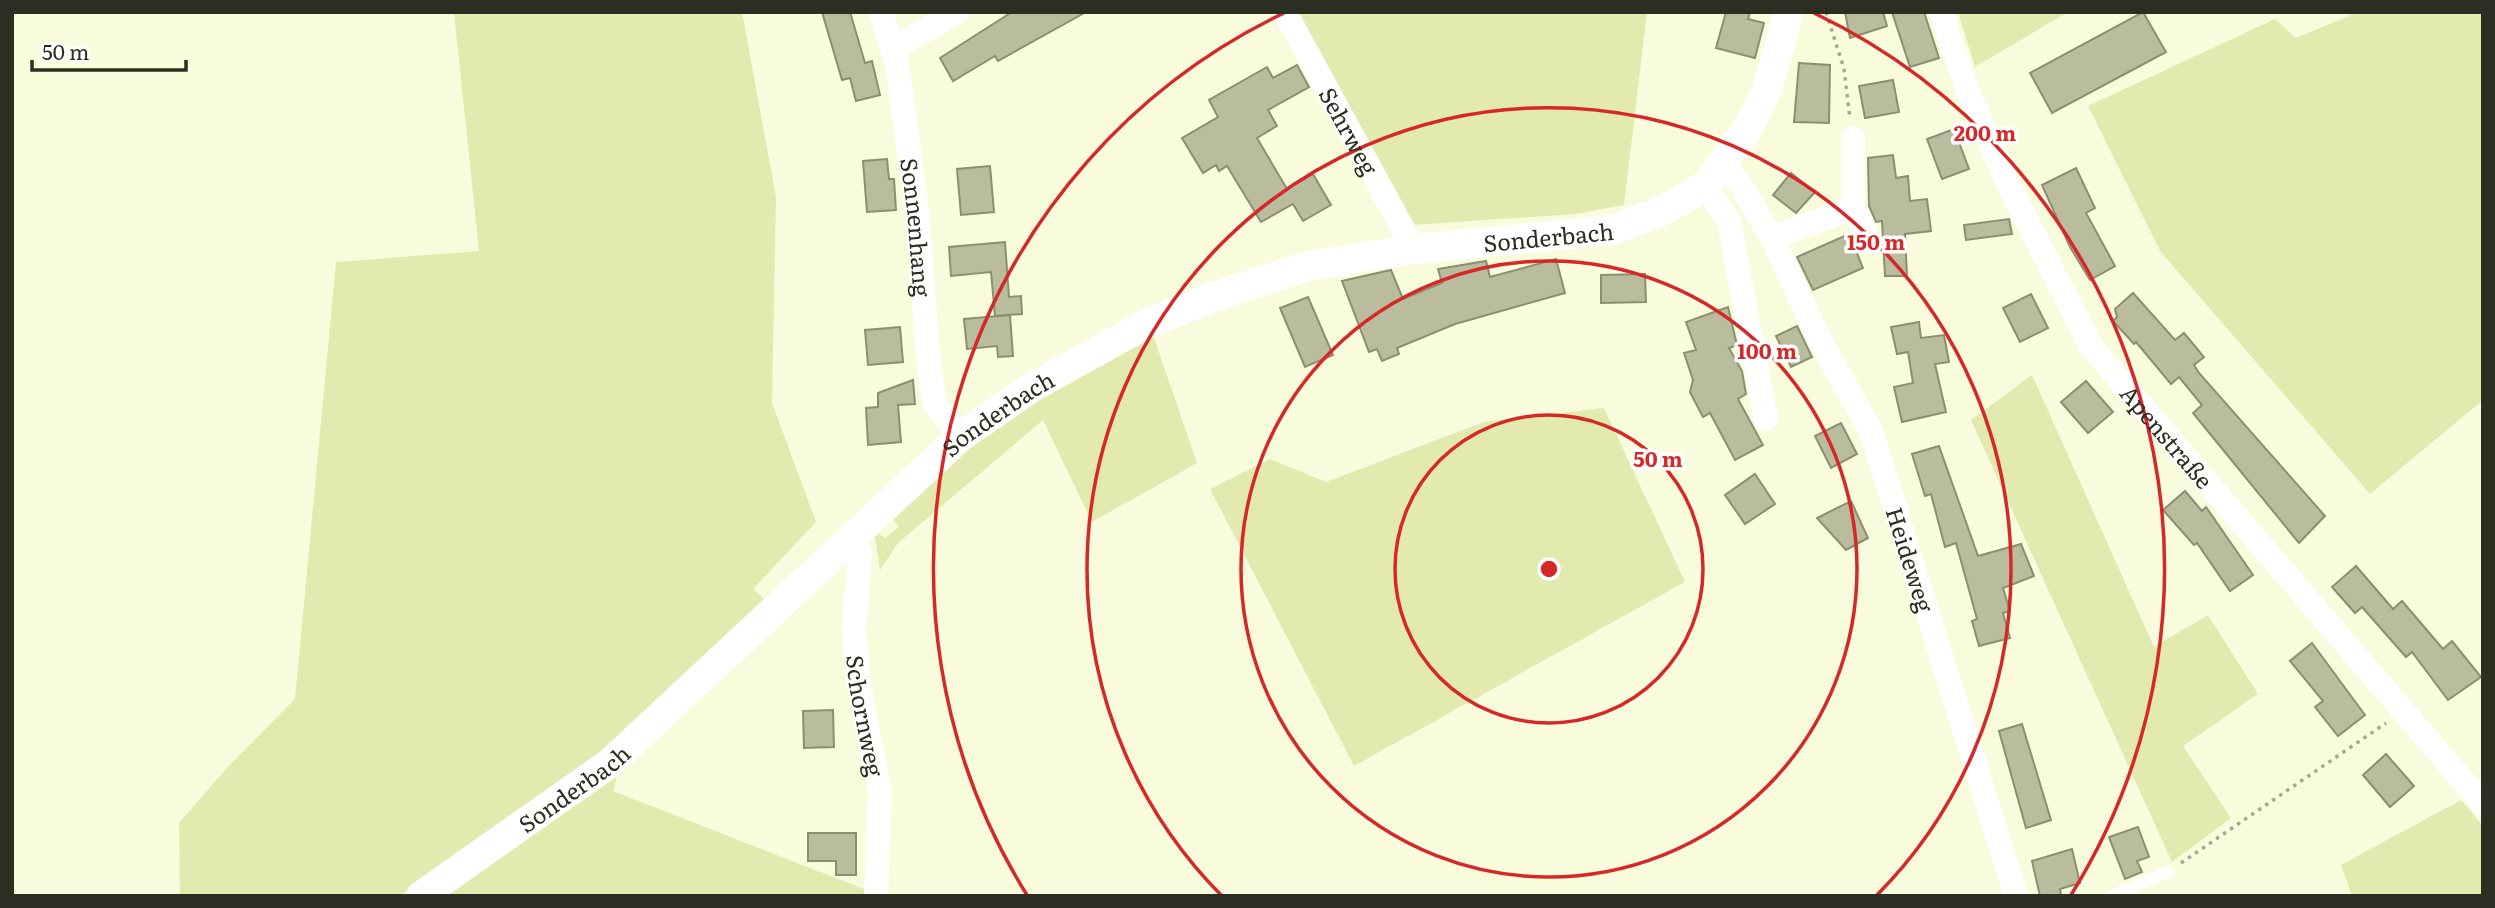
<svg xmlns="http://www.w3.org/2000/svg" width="2495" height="908" viewBox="0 0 2495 908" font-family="Literata,serif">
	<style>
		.green { fill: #e3eaaf }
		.building { fill: #b9bd9e; stroke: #8b8f71; stroke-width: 2 }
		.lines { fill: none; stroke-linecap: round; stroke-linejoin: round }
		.path { stroke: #a6a990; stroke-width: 3.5; stroke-dasharray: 3.5 5; stroke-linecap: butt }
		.service { stroke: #fff; stroke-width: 12 }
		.minor { stroke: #fff; stroke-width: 24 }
		.tertiary { stroke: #fff; stroke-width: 30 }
		.ring { fill: none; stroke: #d62828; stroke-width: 3.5 }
		.labels { text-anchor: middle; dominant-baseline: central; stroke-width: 7; stroke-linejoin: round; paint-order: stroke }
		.street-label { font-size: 23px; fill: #2c2e21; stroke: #fff }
		.centre { fill: #d62828; stroke: #fff; stroke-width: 3.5 }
		.ring-label { font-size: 21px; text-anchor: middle; font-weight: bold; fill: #d62828; stroke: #fff; stroke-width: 7; stroke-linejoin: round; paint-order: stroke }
	</style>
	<rect width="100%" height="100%" fill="#f8fcdc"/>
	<g class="green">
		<polygon points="454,12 742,12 776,197 772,403 816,522 753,589 765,600 609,752 400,896 180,896 179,823 225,770 295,699 336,262 479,251"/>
		<polygon points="1293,12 1647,12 1624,205 1575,214 1411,225"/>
		<polygon points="1958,12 2068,12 1975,67"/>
		<polygon points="2358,12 2483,12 2483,400 2370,494 2160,251 2088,106 2275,19 2296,38"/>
		<polygon points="1153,335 1197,463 1092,522 1043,420 898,543 880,570 874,530 885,538 899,527 890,516 967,446 1034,400"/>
		<polygon points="2032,375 2154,647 2208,615 2258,694 2183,746 2231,818 2172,862 1971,420"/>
		<polygon points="1604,408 1685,582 1354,766 1210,489 1270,459 1326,482 1484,422"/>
		<polygon points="617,776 613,791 869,891 869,896 441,896"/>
		<polygon points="2461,800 2483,826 2483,896 2352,896 2341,865"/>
	</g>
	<g class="building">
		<polygon points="822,12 850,12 865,63 872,61 880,95 856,101 850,78 842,80"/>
		<polygon points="1012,12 1086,12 998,61 995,56 953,81 940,58"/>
		<polygon points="1726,12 1750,12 1748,19 1764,23 1755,58 1716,48"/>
		<polygon points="1845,12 1883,12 1887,26 1850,38"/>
		<polygon points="1892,12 1924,12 1939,58 1910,67"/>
		<polygon points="2143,12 2166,52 2052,113 2030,73"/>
		<polygon points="1799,63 1830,65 1829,123 1794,122"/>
		<polygon points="1297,65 1309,87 1268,110 1277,126 1257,138 1287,189 1313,174 1331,205 1303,221 1293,204 1261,222 1227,166 1219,171 1216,165 1203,173 1182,138 1218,117 1209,100 1267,67 1273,78"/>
		<polygon points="1893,80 1899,112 1865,118 1859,86"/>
		<polygon points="1954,129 1969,169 1942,179 1927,139"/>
		<polygon points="1893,155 1896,178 1908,176 1910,201 1927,199 1931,231 1905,234 1907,276 1885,276 1882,221 1876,222 1869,206 1868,158"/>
		<polygon points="887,159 889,179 894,179 896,210 867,212 863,161"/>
		<polygon points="990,166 994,212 961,215 957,169"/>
		<polygon points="2076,168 2095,208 2086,213 2115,266 2090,280 2070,247 2042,185"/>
		<polygon points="1791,173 1815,192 1796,213 1773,195"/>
		<polygon points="2009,219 2012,234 1966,240 1964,225"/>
		<polygon points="1849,234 1863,268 1813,290 1797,257"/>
		<polygon points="1005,242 1009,297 1021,296 1022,314 995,316 991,272 951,276 949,247"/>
		<polygon points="1556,259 1565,293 1455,324 1397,348 1399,354 1382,361 1377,349 1369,352 1342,281 1391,270 1403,299 1442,283 1438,269 1486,261 1490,277"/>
		<polygon points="1645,274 1646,302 1601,303 1601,275"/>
		<polygon points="2133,293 2175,340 2184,333 2204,357 2194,365 2199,373 2325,516 2299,543 2193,413 2202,405 2179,377 2171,384 2136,342 2134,344 2113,321 2117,317 2115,309"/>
		<polygon points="2031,294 2048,328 2020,342 2003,308"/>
		<polygon points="1308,297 1333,355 1305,367 1280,308"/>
		<polygon points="1728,307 1737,345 1729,348 1742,371 1746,394 1738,399 1763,445 1735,460 1710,413 1703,417 1690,392 1693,380 1684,353 1696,350 1686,322"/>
		<polygon points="1010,315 1013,356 998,357 997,346 967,349 964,319"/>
		<polygon points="1919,322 1921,338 1944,335 1949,362 1935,364 1946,412 1902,422 1894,387 1913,383 1908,352 1897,354 1891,327"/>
		<polygon points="1797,326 1812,357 1791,367 1776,336"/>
		<polygon points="900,327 903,362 868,365 865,330"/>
		<polygon points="913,380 915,404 898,405 901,442 868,445 866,408 878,407 878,393"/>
		<polygon points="2086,381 2113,412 2088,433 2061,402"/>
		<polygon points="1841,423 1857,454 1831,468 1815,436"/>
		<polygon points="1939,446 1978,556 2021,544 2034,576 2003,588 2010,611 2003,613 2010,638 1979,646 1972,621 1977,619 1956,543 1945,547 1931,494 1925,496 1912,454"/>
		<polygon points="1755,474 1775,504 1745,524 1725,495"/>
		<polygon points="2185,491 2202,511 2206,507 2253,575 2230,591 2197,543 2194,545 2163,510"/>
		<polygon points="1851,501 1868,538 1846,550 1817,518"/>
		<polygon points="2356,566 2393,609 2402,601 2443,649 2452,641 2481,677 2448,700 2412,652 2406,657 2362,607 2355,613 2332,587"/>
		<polygon points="2312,643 2365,715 2338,736 2315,707 2323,701 2290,661"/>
		<polygon points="833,710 834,747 804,748 803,711"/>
		<polygon points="2022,724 2051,820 2026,828 1999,731"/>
		<polygon points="2386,754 2414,786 2390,807 2363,775"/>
		<polygon points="2138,827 2149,857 2137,861 2142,872 2125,879 2109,837"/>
		<polygon points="808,833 856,833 856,875 836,875 836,861 808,861"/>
		<polygon points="2072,849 2080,883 2060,889 2061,896 2040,896 2032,861"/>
	</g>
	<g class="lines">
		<g class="path">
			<polyline points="1826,12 1844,69 1850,119"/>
			<polyline points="2181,863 2386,723"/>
		</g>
		<polyline class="service" points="2112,896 2168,872"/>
		<g class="minor">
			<path id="s1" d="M881,12L897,64L917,209L929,367L935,404L960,437"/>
			<path id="s2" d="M1285,12L1414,249"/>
			<path id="s3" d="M1941,12L1970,97L2010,188L2092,348L2483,804"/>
			<polyline points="892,49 957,12"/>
			<polyline points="1853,138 1853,208 1868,239"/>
			<path id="s4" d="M1723,166L1739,182L1772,238L1823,346L1871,431L2016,896"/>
			<polyline points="1705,186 1729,221 1766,419"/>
			<polyline points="1772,238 1853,208"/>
			<path id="s5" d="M847,540L860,553L854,629L859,685L880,792L876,896"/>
		</g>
		<path class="tertiary" id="s6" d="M421,896L610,763L960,437L1031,388L1148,323L1210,298L1308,266L1414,249L1612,230L1662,211L1705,186L1747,130L1767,90L1789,12"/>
	</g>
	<g class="ring">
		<circle cx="1549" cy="569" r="154"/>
		<circle cx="1549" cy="569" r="308"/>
		<path d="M1222 896A462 462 0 1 1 1876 896"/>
		<path d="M1027 895A616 616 0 0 1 1284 13M1814 13A616 616 0 0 1 2071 895"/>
	</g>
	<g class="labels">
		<g class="street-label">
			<text stroke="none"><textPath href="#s2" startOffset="135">Sehrweg</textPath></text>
			<text stroke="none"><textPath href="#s1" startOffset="219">Sonnenhang</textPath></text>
			<text stroke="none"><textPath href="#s6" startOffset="1342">Sonderbach</textPath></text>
			<text stroke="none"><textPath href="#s6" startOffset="754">Sonderbach</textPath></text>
			<text stroke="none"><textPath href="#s3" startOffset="485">Apenstraße</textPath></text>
			<text stroke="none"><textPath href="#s4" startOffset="439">Heideweg</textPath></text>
			<text stroke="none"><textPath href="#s5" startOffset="182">Schornweg</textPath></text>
			<text stroke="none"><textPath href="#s6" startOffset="187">Sonderbach</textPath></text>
		</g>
	</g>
	<circle cx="1549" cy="569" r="10" class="centre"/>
	<g class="ring-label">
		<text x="1985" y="141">200 m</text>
		<text x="1876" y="250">150 m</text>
		<text x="1767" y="359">100 m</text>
		<text x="1658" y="467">50 m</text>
	</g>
	<rect width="2495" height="908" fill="none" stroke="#2c2e21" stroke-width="28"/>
	<path d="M32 60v10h154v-10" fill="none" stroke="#2c2e21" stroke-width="3.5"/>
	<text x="42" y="60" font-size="21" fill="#2c2e21" stroke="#ffffff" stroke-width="5" paint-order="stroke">50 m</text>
</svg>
